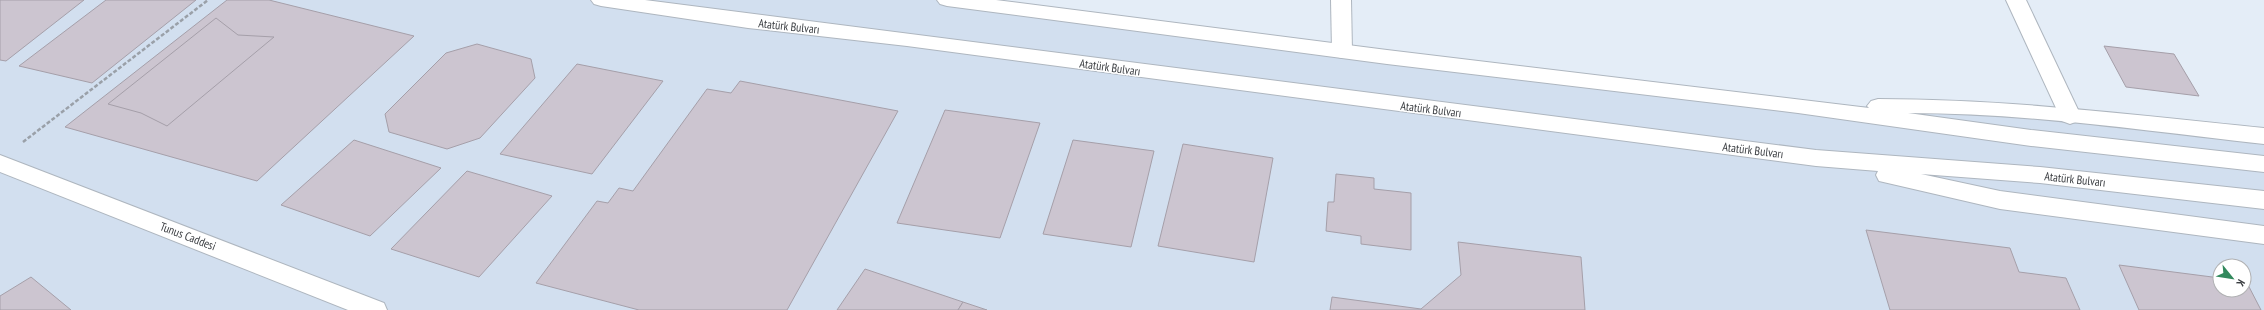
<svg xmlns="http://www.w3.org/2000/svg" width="2264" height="310" viewBox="0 0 2264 310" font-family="'PT Sans Narrow',sans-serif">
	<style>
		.built { fill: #d2dfef; fill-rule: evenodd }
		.building { fill: #ccc5d0; stroke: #a59fa9 }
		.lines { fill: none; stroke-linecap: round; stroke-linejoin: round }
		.minor-casing { stroke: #aeb6bf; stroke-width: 2 }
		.major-casing { stroke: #aeb6bf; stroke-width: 2 }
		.path { stroke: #9aa0a8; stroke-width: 2.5; stroke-dasharray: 4 2; stroke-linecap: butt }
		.minor { fill: #fff; fill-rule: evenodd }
		.major { fill: #fff; fill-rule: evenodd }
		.labels { text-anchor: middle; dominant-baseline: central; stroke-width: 3; stroke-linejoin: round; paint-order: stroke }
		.street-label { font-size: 12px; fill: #3a3d41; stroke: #fff }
	</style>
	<rect width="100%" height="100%" fill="#e4edf7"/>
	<path class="built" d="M0,0H947L1798,106H1952L2264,136V310H0ZM2220,266H2244V290H2220Z"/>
	<g class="building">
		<polygon points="0,0 84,0 6,61 0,60"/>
		<polygon points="106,0 196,0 92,83 19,66"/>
		<polygon points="227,0 269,0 414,36 257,181 65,127"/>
		<polygon points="216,18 238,35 274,37 167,126 141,113 108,104"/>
		<polygon points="477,44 531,59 535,78 480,138 447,149 389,132 385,114 446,53"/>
		<polygon points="2104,46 2174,54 2199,96 2126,87"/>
		<polygon points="577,64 663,81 592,174 500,154"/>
		<polygon points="740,81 898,111 787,310 639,310 536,283 597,201 608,203 619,188 633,191 707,89 731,93"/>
		<polygon points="945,110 1040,123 1000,238 897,223"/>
		<polygon points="354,140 441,168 370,236 281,205"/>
		<polygon points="1073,140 1154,151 1131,247 1043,234"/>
		<polygon points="1183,144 1273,158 1254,262 1158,246"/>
		<polygon points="467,171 552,196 479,277 391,249"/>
		<polygon points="1336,174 1374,178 1374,189 1411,193 1411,250 1361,244 1361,236 1326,231 1328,202 1334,202"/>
		<polygon points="1866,230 2010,248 2019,272 2066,278 2080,310 1890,310"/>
		<polygon points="1458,242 1581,257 1585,310 1330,310 1332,297 1421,309 1461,275"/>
		<polygon points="2119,265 2220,278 2220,290 2244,290 2244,281 2246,281 2261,310 2139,310"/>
		<polygon points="865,269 963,302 958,310 837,310"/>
		<polygon points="31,277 71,310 0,310 0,296"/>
		<polygon points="963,302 987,310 958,310"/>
	</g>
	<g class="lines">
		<defs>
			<g id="minor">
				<polygon points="1331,0 1351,0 1352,51 1349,56 1342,58 1335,56 1332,51"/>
				<polygon points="2006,0 2026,0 2081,116 2078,121 2070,124 2062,121"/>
				<polygon points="0,155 384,303 387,310 348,310 0,172"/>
			</g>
			<g id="major">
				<polygon points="591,0 645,0 1816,150 2040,167 2264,191 2264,209 2040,183 1921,174 2000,191 2264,226 2264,244 2000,209 1879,181 1876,175 1878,171 1816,166 907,46 748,28 601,6 594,4"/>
				<path d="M937,0H996L1387,50L1869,108L1867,106L1871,101L1878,99C2007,99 2136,115 2264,128V144C2146,131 2027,113 1908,113L2031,130L2264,156V172L2031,146L1798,113L1387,64L947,6L940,4Z"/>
			</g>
		</defs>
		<use href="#minor" class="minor-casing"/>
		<use href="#major" class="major-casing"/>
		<polyline class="path" points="23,142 208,0"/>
		<use href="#minor" class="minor"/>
		<use href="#major" class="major"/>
	</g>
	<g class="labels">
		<g class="street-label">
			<text transform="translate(789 26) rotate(6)">Atatürk Bulvarı</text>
			<text transform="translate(1110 67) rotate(8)">Atatürk Bulvarı</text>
			<text transform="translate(1431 109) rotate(7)">Atatürk Bulvarı</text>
			<text transform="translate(1753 150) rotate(7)">Atatürk Bulvarı</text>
			<text transform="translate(2075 179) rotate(6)">Atatürk Bulvarı</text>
			<text transform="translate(188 236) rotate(21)">Tunus Caddesi</text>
		</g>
	</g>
	<g transform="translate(2232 278) rotate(120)"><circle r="19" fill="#ffffff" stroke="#b0b1b3"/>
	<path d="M0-3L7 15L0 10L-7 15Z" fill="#32895d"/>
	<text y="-6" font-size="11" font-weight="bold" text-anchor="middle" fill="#3a3d41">K</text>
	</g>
</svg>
